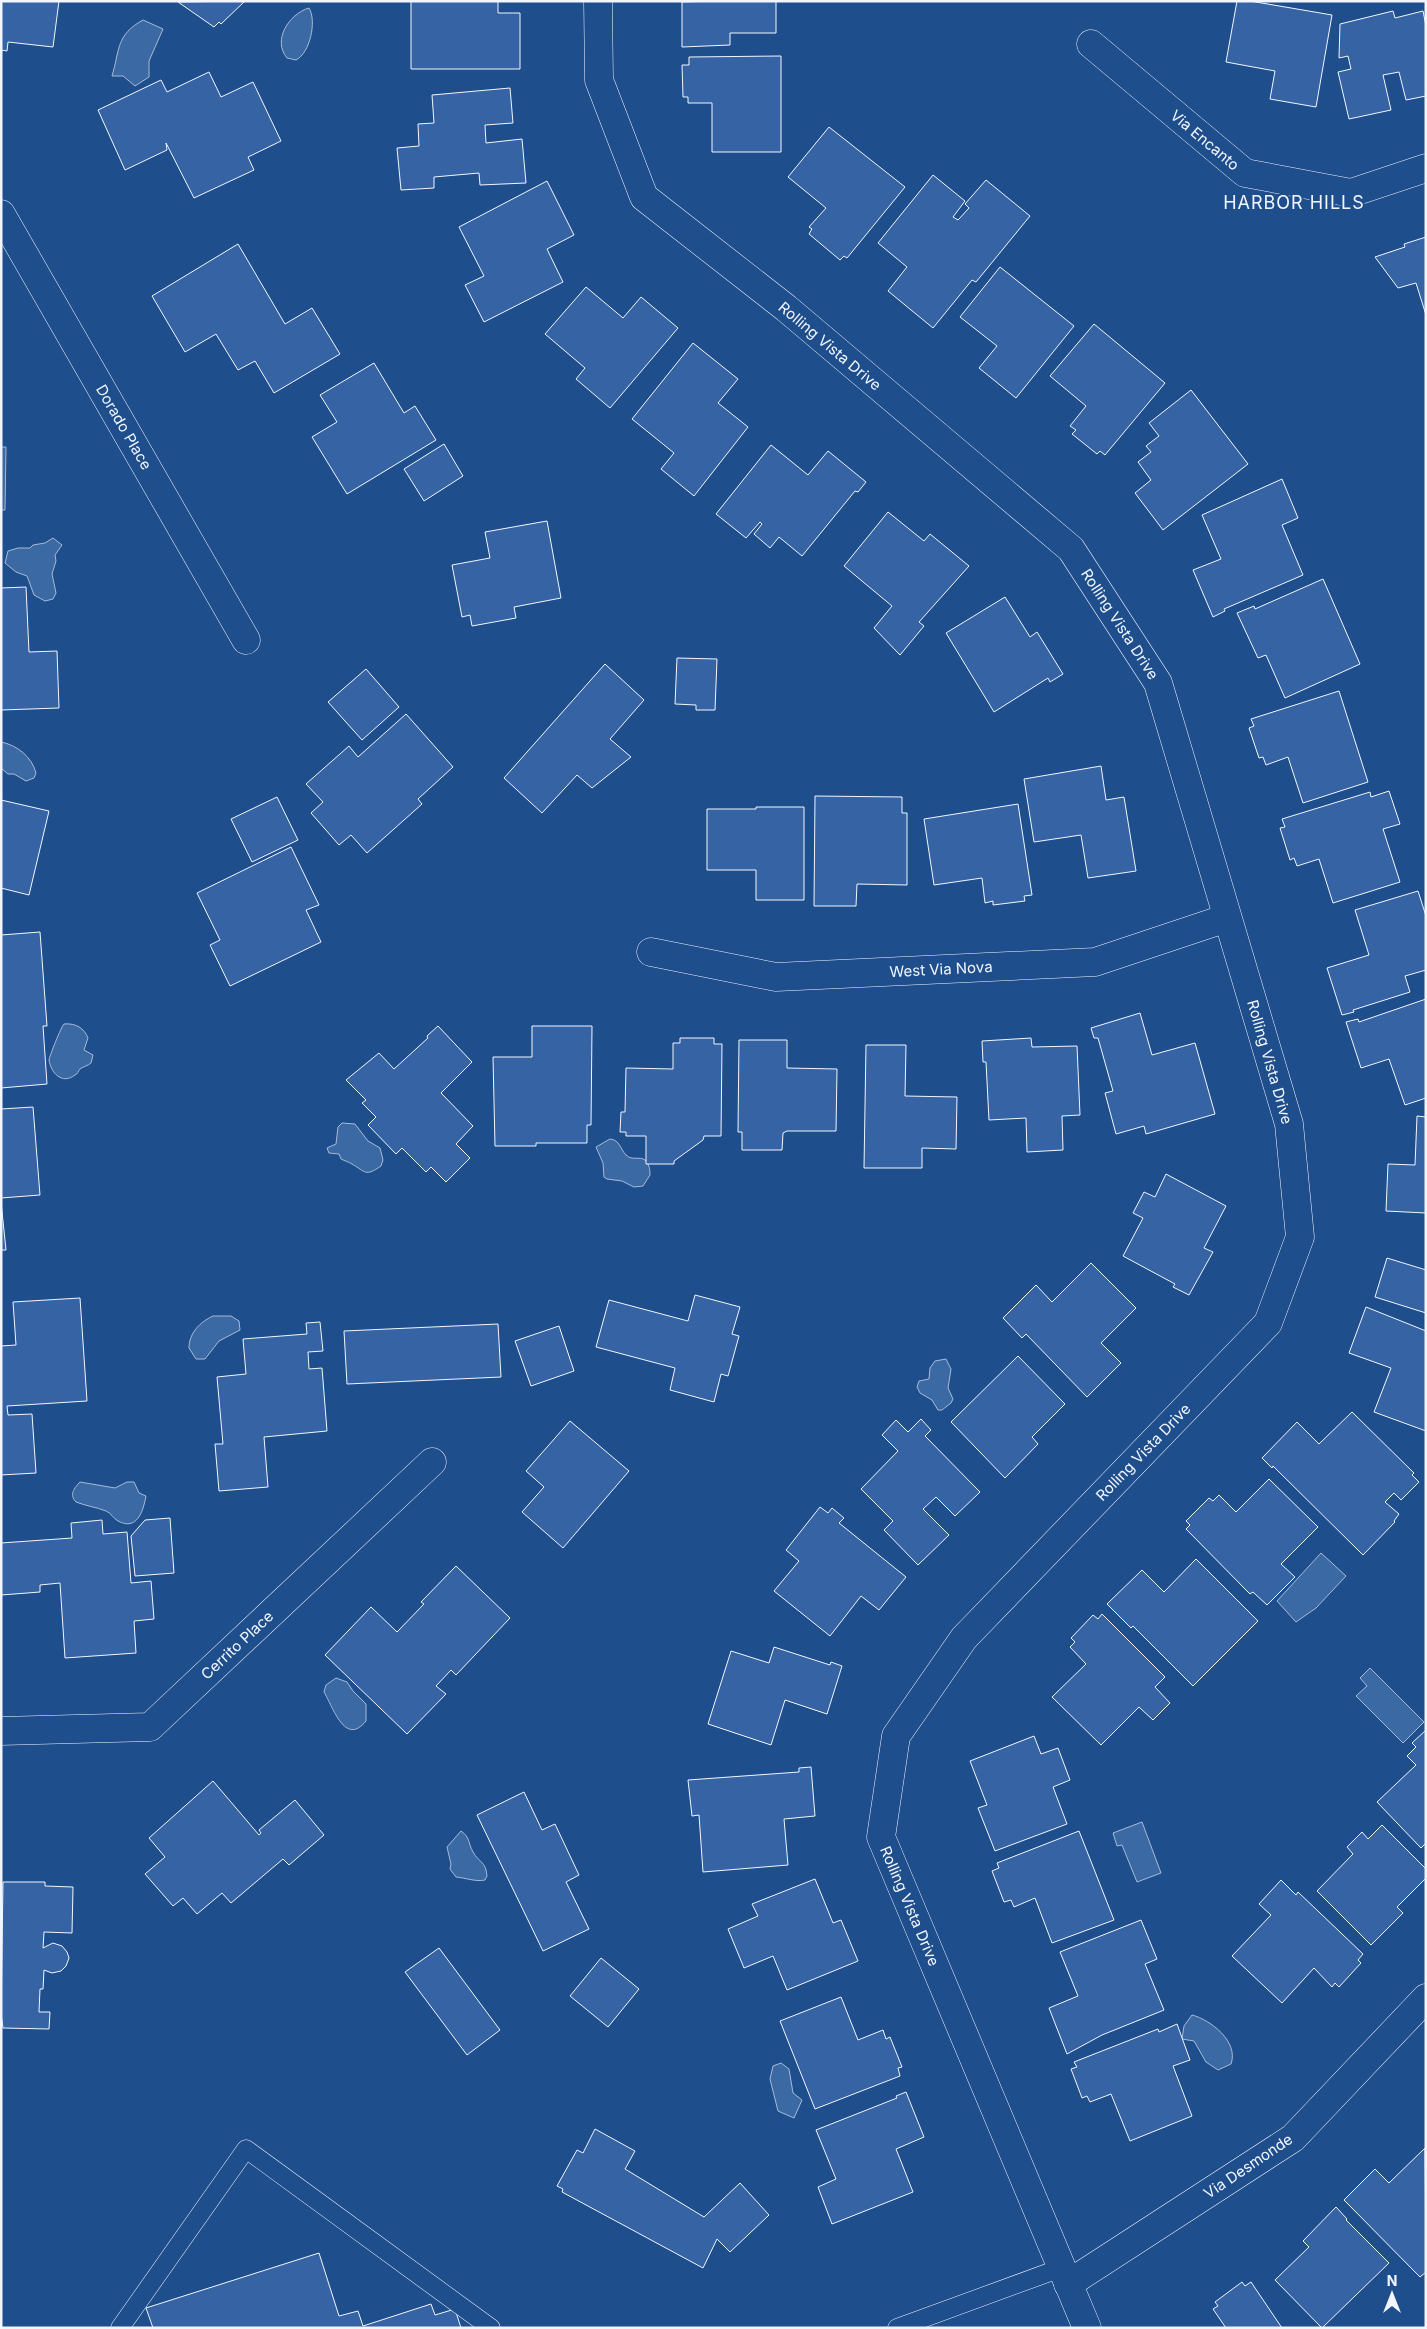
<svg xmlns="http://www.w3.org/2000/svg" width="1427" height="2329" viewBox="0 0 1427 2329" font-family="Inter,sans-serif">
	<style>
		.water { fill: #3b69a3; stroke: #a8bbd7 }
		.building { fill: #3563a3; stroke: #f2f6ff }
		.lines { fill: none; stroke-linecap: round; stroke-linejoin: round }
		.service-casing { stroke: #f2f6ff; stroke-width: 19 }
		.minor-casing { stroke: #f2f6ff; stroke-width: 29 }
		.tertiary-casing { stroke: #f2f6ff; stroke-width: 29 }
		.service { stroke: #1f4e8c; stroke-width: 18 }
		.minor { stroke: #1f4e8c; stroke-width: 28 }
		.tertiary { stroke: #1f4e8c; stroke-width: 28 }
		.labels { text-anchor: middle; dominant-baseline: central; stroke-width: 4; stroke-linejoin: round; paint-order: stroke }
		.street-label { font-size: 15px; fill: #f2f6ff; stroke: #1f4e8c }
		.quarter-label { font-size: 18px; letter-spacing: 1px; fill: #f2f6ff; stroke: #1f4e8c }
	</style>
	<rect width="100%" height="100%" fill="#1f4e8c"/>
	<g class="water">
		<path d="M309,8C317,21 310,53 296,60L287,58C272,40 289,14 309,8Z"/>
		<path d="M143,20L163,29L149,61V77L135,86L123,76H112C120,49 116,35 143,20Z"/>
		<polygon points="1,447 6,447 5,510 1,510"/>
		<polygon points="53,538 62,545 55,555 56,561 52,574 56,593 53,599 45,601 34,595 27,576 16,572 5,563 8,551 18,548 30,548 33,545 45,543"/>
		<path d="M1,742C17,745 32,757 36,773L34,778L26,781L14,774H8L1,768Z"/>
		<path d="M64,1024C76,1023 84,1028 88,1038L84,1050L93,1055L91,1063C88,1066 84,1066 80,1069C78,1071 78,1074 75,1075C62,1085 51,1073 49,1060C50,1055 61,1027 64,1024Z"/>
		<path d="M342,1123L355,1124L368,1141L380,1148L383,1160L381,1166C365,1177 366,1172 352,1164C349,1162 345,1161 341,1159L339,1154L329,1153L327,1148L336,1144L338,1127Z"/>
		<path d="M610,1139C620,1140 620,1149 626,1155C632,1161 640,1156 645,1160C649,1164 650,1169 650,1175L643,1186L634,1187L622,1181L607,1179L604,1177L603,1163L596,1147Z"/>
		<path d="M213,1316H231L239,1321L240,1330L219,1341L205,1359H196L189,1348C189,1333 200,1322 213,1316Z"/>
		<polygon points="946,1359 951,1369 948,1388 953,1399 951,1403 942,1410 938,1410 932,1400 920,1393 917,1387 919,1381 929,1379 930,1368 935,1361"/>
		<path d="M80,1482L115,1488L127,1482H134L139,1493L146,1496C143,1512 137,1531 118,1521C113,1518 111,1513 106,1511C96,1507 86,1506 76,1502C69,1495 74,1488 80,1482Z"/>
		<polygon points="1321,1553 1346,1576 1316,1608 1296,1622 1277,1601"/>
		<polygon points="1370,1668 1424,1722 1403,1743 1356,1696 1367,1686 1360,1678"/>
		<path d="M336,1678L347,1682L353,1691L366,1704V1721C345,1747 333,1707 324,1692L326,1685Z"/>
		<polygon points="1142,1822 1161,1873 1137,1882 1122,1845 1117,1846 1113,1833"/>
		<path d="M461,1831C470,1837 468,1843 473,1852C479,1863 486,1861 487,1876L485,1880C476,1882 466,1878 456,1877L450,1869L451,1864L447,1847Z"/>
		<path d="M1192,2015C1211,2020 1239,2042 1231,2064L1218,2070L1206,2062L1194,2041L1182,2039L1184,2026Z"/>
		<polygon points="781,2063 789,2069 793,2093 802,2100 794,2118 778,2111 770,2079 773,2066"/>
	</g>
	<g class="building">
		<polygon points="1,1 59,1 53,47 8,42 7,51 1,50"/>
		<polygon points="245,1 221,24 219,22 214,27 178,2"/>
		<polygon points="411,1 498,1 498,13 520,13 520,69 411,69"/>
		<polygon points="718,1 776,1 776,33 730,33 730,45 682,47 682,2"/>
		<polygon points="1237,1 1250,1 1332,15 1316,107 1270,99 1275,71 1226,62"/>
		<polygon points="1393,11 1395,18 1423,11 1426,26 1426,96 1406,100 1399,72 1383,75 1391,110 1349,119 1338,72 1351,69 1348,56 1339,58 1340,24"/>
		<polygon points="781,56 781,152 712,152 712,103 688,103 688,97 683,97 682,65 689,65 689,57"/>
		<polygon points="209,72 221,97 253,82 281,141 248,157 254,170 194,198 166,143 167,150 125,170 98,110 161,80 167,92"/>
		<polygon points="510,88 513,123 485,125 486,143 522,139 526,183 480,185 479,173 434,177 434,188 401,190 397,148 419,146 418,124 434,123 432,95"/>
		<polygon points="829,127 905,187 847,258 844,256 840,260 809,234 812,229 809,227 826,208 788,177"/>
		<polygon points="933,175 965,201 953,217 958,220 969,208 965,204 986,180 1030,216 976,282 972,280 933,328 888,291 907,267 878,243"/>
		<polygon points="547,181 574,235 547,249 563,282 484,322 465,285 484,276 459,227"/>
		<polygon points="1426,237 1426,315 1416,283 1398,288 1375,257 1405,247 1404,244"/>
		<polygon points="238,244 285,324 312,308 340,354 274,393 255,361 238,370 216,334 185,352 152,296"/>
		<polygon points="1000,267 1074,326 1016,398 979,368 997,346 960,317"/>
		<polygon points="586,287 623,318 641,297 678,328 610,408 576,379 585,368 545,334"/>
		<polygon points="1094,324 1165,383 1105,455 1100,451 1097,454 1072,434 1076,430 1070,426 1086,406 1050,376"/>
		<polygon points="693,343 738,379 718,403 748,427 694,496 661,469 674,453 632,419"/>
		<polygon points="374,363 404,413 415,406 436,440 347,494 312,437 337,422 320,395"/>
		<polygon points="1191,390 1248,464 1163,530 1135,493 1151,480 1138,462 1151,452 1146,446 1159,436 1149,423"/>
		<polygon points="444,444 463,476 424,501 404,469"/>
		<polygon points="771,445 808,475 828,451 866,482 858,492 855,491 802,556 779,537 770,548 754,534 762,524 760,522 746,538 716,514"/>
		<polygon points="1282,479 1298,518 1282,525 1303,575 1224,609 1225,611 1213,617 1193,570 1221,559 1202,515"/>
		<polygon points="888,512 924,541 930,534 969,566 919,622 924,626 900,655 874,628 892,606 844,566"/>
		<polygon points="547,521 561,598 514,607 516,618 472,626 470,615 462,617 452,565 490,558 485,532"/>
		<polygon points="1323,579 1360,664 1285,698 1266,655 1258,658 1237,613 1254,606 1255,609"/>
		<polygon points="26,587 29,652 57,651 59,708 1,710 1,588"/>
		<polygon points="1005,597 1030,637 1037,632 1063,674 1050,682 1048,678 994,712 946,633"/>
		<polygon points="677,658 717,659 715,710 696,710 696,705 675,704"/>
		<polygon points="605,664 644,700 610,739 631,757 592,788 577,775 542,813 504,778"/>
		<polygon points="366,669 399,707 362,740 328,702"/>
		<polygon points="1339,691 1368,782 1303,803 1288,757 1266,765 1263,757 1259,758 1249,728 1254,726 1251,719"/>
		<polygon points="406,714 453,767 418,799 422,804 367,853 351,835 339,845 311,813 323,802 306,784 349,746 358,757"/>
		<polygon points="1101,766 1106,800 1124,797 1136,871 1088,878 1081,835 1034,842 1024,779"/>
		<polygon points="1389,791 1400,824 1383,829 1400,882 1333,903 1319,859 1297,866 1294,858 1290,860 1280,828 1285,827 1282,819 1370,792 1371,797"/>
		<polygon points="815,796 902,797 902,813 907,813 907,885 857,884 856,906 814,906"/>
		<polygon points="277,797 298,840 252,862 231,819"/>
		<polygon points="1,800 49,811 29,895 1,888"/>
		<polygon points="1018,804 1032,895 1024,896 1025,901 993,905 993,901 985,903 982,878 934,885 924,819"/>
		<polygon points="756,807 804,807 804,900 756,900 756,870 707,870 707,809 756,809"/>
		<polygon points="291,847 319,905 306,910 321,942 230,986 210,945 220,940 197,893"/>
		<polygon points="1418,891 1426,916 1426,970 1405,976 1410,992 1353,1010 1354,1012 1342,1015 1327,968 1369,955 1355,910"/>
		<polygon points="40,932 47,1026 43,1026 47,1084 1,1088 1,935"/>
		<polygon points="1426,999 1426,1098 1405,1105 1389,1059 1361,1068 1346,1022 1358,1019 1359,1022"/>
		<polygon points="1140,1013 1152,1055 1195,1043 1215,1114 1146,1134 1144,1126 1116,1134 1105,1093 1113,1091 1098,1038 1094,1038 1091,1028"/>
		<polygon points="438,1026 472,1062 441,1093 473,1126 456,1144 470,1158 446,1182 431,1167 426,1172 402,1148 396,1154 368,1125 376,1117 362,1103 366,1100 346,1080 379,1053 394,1069 428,1038 427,1036"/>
		<polygon points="532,1026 592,1026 591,1125 587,1125 587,1143 536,1143 536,1146 495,1146 493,1057 532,1057"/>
		<polygon points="680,1038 714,1038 714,1044 722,1044 721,1136 704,1136 703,1140 674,1161 674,1164 646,1164 646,1136 626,1136 626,1132 620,1132 621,1112 625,1112 626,1068 673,1069 673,1043 680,1043"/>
		<polygon points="1031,1038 1032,1047 1077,1046 1080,1115 1062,1116 1063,1150 1027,1152 1026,1118 989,1120 986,1062 983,1062 982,1041"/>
		<polygon points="739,1040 787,1040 787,1068 837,1069 836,1131 787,1131 783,1133 782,1150 742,1150 742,1132 738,1132"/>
		<polygon points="866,1045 906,1045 905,1096 957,1097 956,1149 922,1148 922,1168 864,1168"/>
		<polygon points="33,1107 40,1195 1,1198 1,1109"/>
		<polygon points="1417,1116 1426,1117 1426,1213 1386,1211 1388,1164 1415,1165"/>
		<polygon points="1166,1174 1226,1206 1204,1248 1213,1252 1189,1295 1173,1287 1175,1284 1123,1256 1143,1218 1133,1213 1144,1192 1155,1197"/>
		<polygon points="1,1202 6,1250 1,1250"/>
		<polygon points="1387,1258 1426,1270 1426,1313 1375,1297"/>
		<polygon points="1091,1263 1136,1308 1101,1343 1121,1363 1087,1397 1026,1334 1022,1338 1003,1318 1036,1285 1052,1302"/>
		<polygon points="695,1295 740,1307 732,1334 739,1336 728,1376 721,1374 714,1402 670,1390 675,1368 596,1347 609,1300 688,1321"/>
		<polygon points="80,1298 87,1401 7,1406 8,1415 32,1414 36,1473 1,1475 1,1346 16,1345 13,1302"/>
		<polygon points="1366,1307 1426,1331 1426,1431 1374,1412 1391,1368 1349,1353"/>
		<polygon points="320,1322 323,1351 308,1352 309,1369 322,1368 327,1431 264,1437 268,1487 219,1491 215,1444 223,1444 217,1377 246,1374 243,1339 307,1334 306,1323"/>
		<polygon points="498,1324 501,1377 347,1384 344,1331"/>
		<polygon points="559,1326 574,1371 531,1386 515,1341"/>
		<polygon points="1018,1356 1065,1404 1032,1437 1038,1444 1005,1478 951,1422"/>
		<polygon points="1352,1412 1414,1473 1412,1475 1419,1482 1401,1500 1394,1493 1385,1502 1399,1514 1394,1521 1395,1522 1363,1555 1273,1466 1272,1468 1262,1458 1297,1422 1319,1444"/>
		<polygon points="921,1419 931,1430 925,1436 980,1492 955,1516 936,1497 923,1509 949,1535 918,1565 884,1530 893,1521 861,1489 898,1451 882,1435 896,1420 908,1432"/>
		<polygon points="570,1421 629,1471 563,1548 522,1512 544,1487 526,1471"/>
		<polygon points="1269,1479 1318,1527 1281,1564 1295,1577 1267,1605 1253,1592 1250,1594 1186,1529 1190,1525 1186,1521 1209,1498 1213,1501 1219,1495 1236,1512"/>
		<polygon points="820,1507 828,1513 832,1508 844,1518 839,1523 906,1577 879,1610 861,1596 830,1636 774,1591 799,1561 786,1550"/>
		<polygon points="170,1518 174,1573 135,1576 131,1536 145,1520"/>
		<polygon points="102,1520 103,1534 127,1532 131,1583 151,1581 154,1619 134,1621 136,1653 65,1658 60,1583 40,1585 40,1592 1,1595 1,1543 72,1538 71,1523"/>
		<polygon points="1196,1559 1258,1621 1193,1686 1133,1626 1131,1628 1107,1604 1142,1570 1164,1592"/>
		<polygon points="456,1566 510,1618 456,1675 451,1670 436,1686 446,1694 407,1734 325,1655 371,1607 397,1632 424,1604 421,1602"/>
		<polygon points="1102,1614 1165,1677 1155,1687 1170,1703 1153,1720 1139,1707 1101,1745 1052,1697 1086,1664 1070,1647 1075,1642 1071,1638 1093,1615 1098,1619"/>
		<polygon points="774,1647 830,1665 831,1662 842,1666 827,1714 785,1700 771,1745 708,1724 731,1651 769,1663"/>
		<polygon points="1426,1730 1426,1843 1421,1848 1377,1802 1416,1765 1407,1756 1416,1747 1412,1743"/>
		<polygon points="1034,1736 1041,1754 1058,1748 1070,1780 1053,1787 1067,1824 995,1851 978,1808 987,1805 970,1761"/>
		<polygon points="811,1767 815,1816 784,1819 788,1865 703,1872 699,1815 692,1816 688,1780 799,1772 799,1768"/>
		<polygon points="213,1781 259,1835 261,1833 259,1830 295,1800 324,1835 289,1865 283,1859 231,1903 222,1893 197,1914 183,1898 173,1906 145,1874 165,1857 149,1838"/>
		<polygon points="524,1792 542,1830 555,1824 579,1875 566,1882 589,1929 543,1951 477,1815"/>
		<polygon points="1382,1825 1426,1869 1426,1878 1397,1907 1403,1913 1371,1945 1317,1891 1353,1854 1347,1847 1362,1832 1368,1839"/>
		<polygon points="1079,1831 1114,1920 1052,1943 1035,1898 1014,1907 1011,1900 1004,1902 992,1871 999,1868 997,1863"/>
		<polygon points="815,1879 833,1923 841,1920 858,1961 787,1990 773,1956 744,1968 728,1929 758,1916 752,1904"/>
		<polygon points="1281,1880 1296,1895 1298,1892 1363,1954 1358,1960 1361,1963 1339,1987 1335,1983 1332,1987 1314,1968 1282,2003 1232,1956 1271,1915 1259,1904"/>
		<polygon points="3,1882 45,1882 45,1886 73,1887 72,1933 44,1932 43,1948 53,1943 62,1946 67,1952 69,1958 66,1966 61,1971 52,1973 44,1970 43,1989 40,1989 39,2012 50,2012 49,2029 3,2028 1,2014"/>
		<polygon points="1141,1920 1157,1959 1145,1964 1164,2010 1102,2035 1067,2054 1049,2008 1078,1996 1060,1952"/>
		<polygon points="439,1948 500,2030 467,2055 405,1972"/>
		<polygon points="601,1958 639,1989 608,2027 570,1996"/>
		<polygon points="841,1997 858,2040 883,2030 886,2039 890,2037 902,2067 898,2068 900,2076 815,2109 780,2021"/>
		<polygon points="1177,2024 1190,2060 1173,2066 1192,2116 1130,2141 1111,2094 1090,2102 1087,2096 1082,2098 1071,2069 1077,2067 1074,2062 1158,2029 1159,2032"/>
		<polygon points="906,2092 924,2137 896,2149 913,2192 832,2224 818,2187 836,2179 816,2130 897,2098 896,2096"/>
		<polygon points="595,2129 635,2151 625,2169 704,2217 740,2183 769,2215 730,2252 717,2239 703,2268 562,2192 563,2189 557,2186 577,2150 583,2153"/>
		<polygon points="1425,2148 1426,2272 1420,2277 1344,2200 1375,2169 1389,2183"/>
		<polygon points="1336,2207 1347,2219 1346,2220 1389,2263 1322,2328 1275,2280 1309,2247 1303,2241"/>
		<polygon points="319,2253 339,2316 358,2311 363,2326 431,2304 435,2315 455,2309 461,2328 153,2328 146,2308"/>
		<polygon points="1242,2282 1245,2286 1251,2282 1282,2328 1226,2328 1213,2309 1218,2306 1215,2302"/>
	</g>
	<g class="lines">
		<defs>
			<g id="service">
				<polyline points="120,2328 246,2149 491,2328"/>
				<polyline points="897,2328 1061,2268"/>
			</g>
			<g id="minor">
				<polyline points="1091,44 1245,173 1351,193 1426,168"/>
				<polyline points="1,214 246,640"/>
				<polyline points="651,952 776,977 1095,962 1227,918"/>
				<polyline points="1,1731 150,1727 432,1462"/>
				<polyline points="1068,2284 1293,2138 1426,1998"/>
			</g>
			<polyline id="tertiary" points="598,1 599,80 644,197 786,308 1071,549 1158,683 1289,1124 1300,1237 1268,1323 964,1638 896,1736 881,1837 1087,2328"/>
		</defs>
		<use href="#service" class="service-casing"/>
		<use href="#minor" class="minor-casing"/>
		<use href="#tertiary" class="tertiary-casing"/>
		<use href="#service" class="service"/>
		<use href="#minor" class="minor"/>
		<use href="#tertiary" class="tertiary"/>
	</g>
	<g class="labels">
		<g class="street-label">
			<text transform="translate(1205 140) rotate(40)">Via Encanto</text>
			<text transform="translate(830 346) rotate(40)">Rolling Vista Drive</text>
			<text transform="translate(124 427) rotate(60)">Dorado Place</text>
			<text transform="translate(1120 624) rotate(57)">Rolling Vista Drive</text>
			<text transform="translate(941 969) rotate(-3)">West Via Nova</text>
			<text transform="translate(1270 1062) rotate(74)">Rolling Vista Drive</text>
			<text transform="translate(1143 1452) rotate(-46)">Rolling Vista Drive</text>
			<text transform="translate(237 1645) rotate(-43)">Cerrito Place</text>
			<text transform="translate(910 1906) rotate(67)">Rolling Vista Drive</text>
			<text transform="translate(1248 2166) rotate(-34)">Via Desmonde</text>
		</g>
		<g class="quarter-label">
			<text x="1294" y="202">HARBOR HILLS</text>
		</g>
	</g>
	<rect width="1427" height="2329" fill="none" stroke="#f2f6ff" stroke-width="5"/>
	<g transform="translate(1392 2294)" stroke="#1f4e8c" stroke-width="4" paint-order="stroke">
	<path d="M0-4L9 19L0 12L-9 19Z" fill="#f2f6ff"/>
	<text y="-8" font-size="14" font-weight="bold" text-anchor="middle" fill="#f2f6ff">N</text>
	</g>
</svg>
